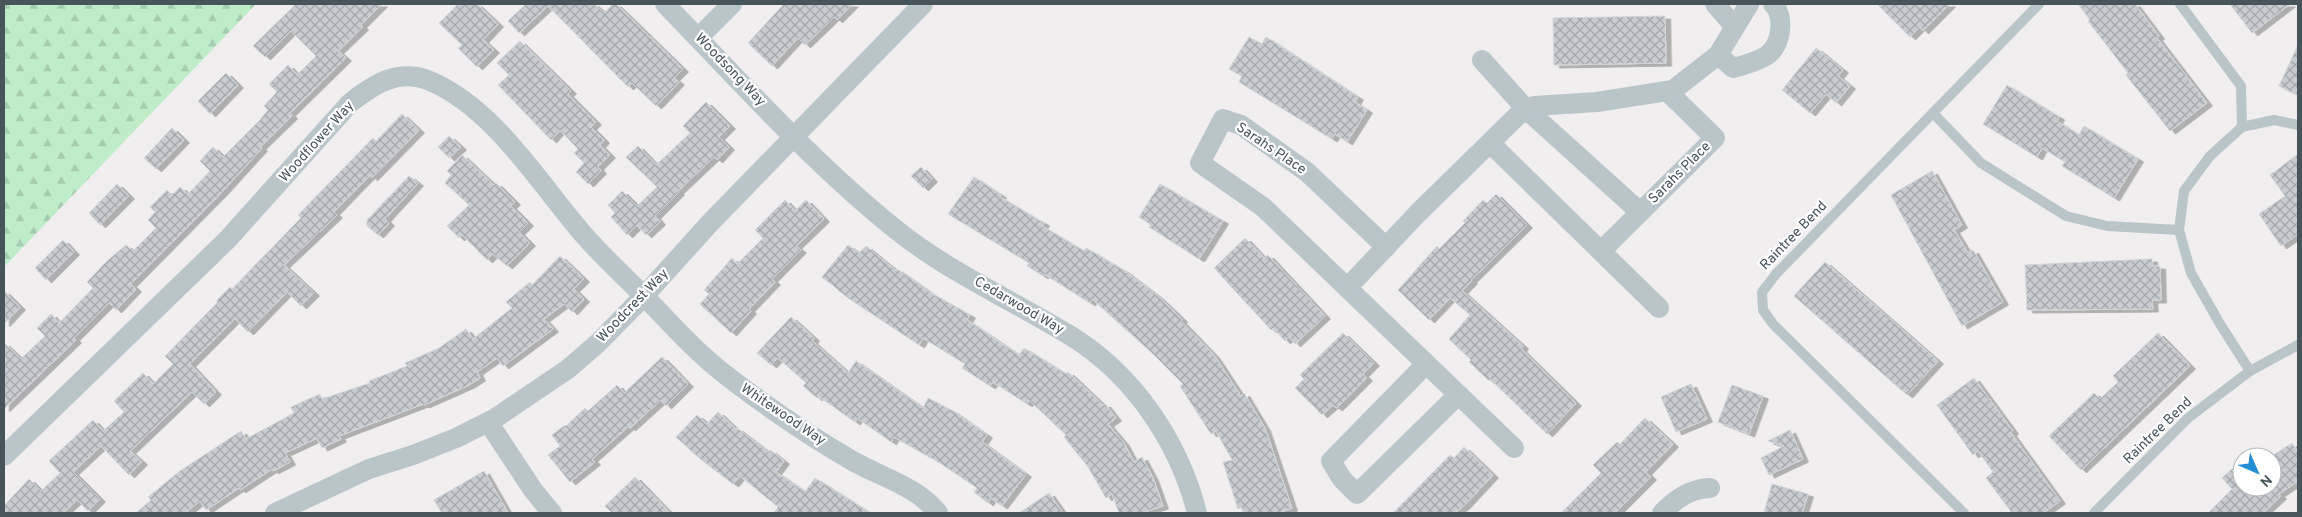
<svg xmlns="http://www.w3.org/2000/svg" width="2302" height="517" viewBox="0 0 2302 517" font-family="Overpass,sans-serif">
	<style>
		.forest { fill: url(#forest-firs) }
		.building { fill: url(#building-cross-hatch); stroke: #d2d5d9; filter: url(#shadow) }
		.lines { fill: none; stroke-linecap: round; stroke-linejoin: round }
		.service { stroke: #bac5ca; stroke-width: 10 }
		.minor { stroke: #bac5ca; stroke-width: 20 }
		.labels { text-anchor: middle; dominant-baseline: central; stroke-width: 4.5; stroke-linejoin: round; paint-order: stroke }
		.street-label { font-size: 14px; fill: #47545a; stroke: #fff }
	</style>
	<defs>
		<pattern id="forest-firs" width="22" height="20" patternUnits="userSpaceOnUse" patternTransform="scale(1.25)"><rect width="22" height="20" fill="#bfecc9"/><path d="M5 1l3.5 6h-7zM16 11l3.5 6h-7z" fill="#a6ccaf"/></pattern>
		<pattern id="building-cross-hatch" width="8" height="8" patternUnits="userSpaceOnUse" patternTransform="scale(1.25)"><rect width="8" height="8" fill="#c8ccd0"/><path d="M0 0l8 8M0 8l8-8" fill="none" stroke="#a4a8ac"/></pattern>
		<filter id="shadow"><feDropShadow dx="5.5" dy="3" stdDeviation="0" flood-color="#0004"/></filter>
	</defs>
	<rect width="100%" height="100%" fill="#f0eeee"/>
	<polygon class="forest" points="4,4 256,4 4,267"/>
	<g class="building">
		<polygon points="296,4 382,4 361,25 363,27 338,51 346,58 290,113 292,116 260,147 262,148 222,192 131,284 136,289 116,310 109,303 74,338 76,340 4,409 4,343 21,359 45,336 37,328 51,314 59,323 93,288 87,282 107,261 126,245 133,251 156,228 148,220 155,212 150,207 167,190 172,195 180,187 188,194 210,171 200,161 213,147 223,157 259,121 268,110 264,106 277,92 269,84 288,65 297,75 316,56 291,31 265,57 253,46"/>
		<polygon points="458,4 477,4 498,24 483,40 494,50 477,67 458,48 462,45 439,23"/>
		<polygon points="526,4 594,4 604,13 613,4 616,4 683,69 674,78 679,82 656,106 632,83 628,87 548,6 519,33 508,21"/>
		<polygon points="784,4 853,4 837,20 834,17 805,45 798,38 772,66 748,43"/>
		<polygon points="1877,4 1950,4 1923,31 1920,27 1910,37"/>
		<polygon points="2078,4 2135,4 2159,36 2157,38 2207,103 2170,131 2126,75 2128,73 2088,21 2090,20"/>
		<polygon points="2230,4 2290,4 2252,33"/>
		<polygon points="1665,16 1666,63 1554,65 1553,18"/>
		<polygon points="1249,37 1262,44 1266,37 1358,97 1355,102 1367,110 1347,142 1335,134 1332,139 1239,82 1242,76 1229,69"/>
		<polygon points="520,41 571,91 568,94 596,122 591,127 604,140 600,145 610,155 598,167 601,171 588,184 576,172 584,163 574,153 578,149 560,130 551,140 498,85 509,75 497,63"/>
		<polygon points="2298,45 2298,95 2279,86"/>
		<polygon points="1816,48 1843,70 1838,76 1850,86 1836,103 1826,94 1810,113 1782,90"/>
		<polygon points="226,73 238,85 210,114 198,101"/>
		<polygon points="2007,85 2059,117 2057,121 2079,135 2084,126 2138,159 2114,198 2062,166 2065,162 2042,148 2037,157 1983,124"/>
		<polygon points="706,102 730,126 719,137 729,147 717,160 714,157 678,191 679,192 655,216 660,222 646,235 637,225 627,235 611,217 615,213 608,205 622,191 637,206 657,187 626,157 638,146 656,165 690,133 683,126"/>
		<polygon points="402,114 419,130 372,178 370,175 334,212 337,215 284,265 314,293 301,306 287,292 248,332 235,319 190,364 216,392 204,404 192,392 130,451 142,462 129,475 101,446 73,472 100,499 88,511 77,500 63,513 4,513 4,506 29,479 41,491 60,473 49,461 93,420 103,431 124,412 114,401 143,373 153,384 173,364 165,356 218,302 216,301 230,287 232,289 301,218 298,215 373,138 376,141"/>
		<polygon points="172,128 184,140 156,169 144,158"/>
		<polygon points="449,136 461,147 449,158 438,147"/>
		<polygon points="2298,154 2298,234 2281,246 2259,214 2285,196 2270,175"/>
		<polygon points="462,155 494,185 496,183 515,202 511,206 528,223 519,232 530,243 507,266 493,254 487,260 462,235 459,238 447,226 469,205 445,183 451,175 447,171"/>
		<polygon points="921,167 932,179 923,188 911,176"/>
		<polygon points="1932,171 1962,225 1954,230 1968,253 1973,250 2003,302 1962,326 1891,195"/>
		<polygon points="409,176 418,183 385,219 389,223 378,235 367,226 367,220"/>
		<polygon points="974,177 1001,195 1000,197 1044,223 1042,226 1084,251 1086,248 1125,271 1159,297 1182,319 1181,321 1214,355 1241,396 1244,393 1265,428 1292,508 1278,513 1244,513 1241,507 1238,509 1223,462 1232,460 1216,431 1211,434 1180,386 1183,384 1153,354 1092,299 1090,303 1044,274 1043,276 1027,266 1029,263 948,214"/>
		<polygon points="117,184 129,196 100,225 89,213"/>
		<polygon points="1160,184 1223,221 1199,259 1149,227 1151,225 1139,217"/>
		<polygon points="1496,194 1527,225 1471,280 1472,281 1462,291 1523,346 1521,349 1576,403 1547,434 1490,379 1489,381 1469,362 1471,360 1449,339 1470,315 1450,298 1429,320 1398,290 1437,246 1439,249 1465,223 1463,221 1483,200 1487,203"/>
		<polygon points="785,200 795,211 806,200 824,219 796,246 801,250 772,279 775,282 749,309 751,311 731,333 700,304 709,294 704,290 732,258 737,264 763,238 755,230"/>
		<polygon points="1245,238 1264,258 1268,255 1325,316 1295,344 1289,337 1285,341 1273,328 1271,330 1214,268"/>
		<polygon points="63,240 74,252 46,280 35,268"/>
		<polygon points="848,245 859,253 866,246 895,270 897,269 931,293 970,315 967,320 1019,355 1024,348 1066,374 1068,372 1103,405 1105,404 1116,418 1108,424 1124,443 1134,462 1142,457 1153,478 1163,506 1141,513 1119,513 1112,494 1106,498 1088,467 1064,437 1066,435 1029,400 1027,404 993,382 990,386 962,368 965,364 923,338 919,345 848,298 822,277"/>
		<polygon points="560,256 584,279 574,289 584,299 572,312 564,304 544,319 553,329 503,366 497,358 477,372 480,378 469,385 424,405 423,404 339,436 341,439 322,448 317,438 285,453 290,462 273,471 272,469 240,490 239,488 206,510 200,501 185,513 136,513 151,500 148,497 180,471 241,431 246,439 294,413 291,407 320,394 322,399 370,383 369,381 407,366 405,363 439,348 466,329 473,339 512,308 506,302 530,282 532,285"/>
		<polygon points="2152,259 2152,266 2160,266 2161,300 2152,300 2153,309 2027,310 2025,265"/>
		<polygon points="1825,262 1938,361 1907,395 1794,296"/>
		<polygon points="4,291 20,307 4,324"/>
		<polygon points="791,317 814,338 812,341 848,373 856,361 923,408 928,398 953,411 987,435 982,442 1026,474 1002,506 991,498 988,503 974,492 977,488 940,463 894,437 891,442 857,418 855,422 818,396 817,398 803,386 806,383 778,358 771,365 757,353"/>
		<polygon points="1343,333 1374,363 1363,374 1367,378 1337,408 1333,405 1322,415 1295,388 1304,379 1300,375"/>
		<polygon points="2158,333 2190,366 2081,470 2049,436 2094,393 2100,399 2118,382 2113,376"/>
		<polygon points="662,357 688,384 666,406 661,400 630,428 629,426 592,459 595,462 570,482 548,455 560,446 552,435 565,425 566,426 585,408 588,411 617,385 624,393"/>
		<polygon points="1974,378 2013,431 2011,433 2060,501 2043,513 2012,513 1986,478 1993,472 1978,451 1973,455 1937,405"/>
		<polygon points="1691,384 1707,419 1676,432 1661,397"/>
		<polygon points="1732,385 1763,396 1749,434 1718,422"/>
		<polygon points="718,412 736,429 737,428 768,452 770,450 784,461 776,472 805,492 815,478 870,513 774,513 778,507 740,476 733,484 699,458 676,437 697,415 707,424"/>
		<polygon points="1645,418 1673,444 1646,472 1651,477 1615,513 1561,513 1601,473 1593,465 1617,442 1620,444"/>
		<polygon points="1790,430 1803,459 1769,475 1761,458 1784,446 1768,441"/>
		<polygon points="2292,443 2298,452 2298,481 2279,494 2281,496 2263,513 2208,513 2232,489 2222,478 2242,460 2242,487 2272,487 2272,456"/>
		<polygon points="1464,447 1493,475 1464,506 1455,513 1393,513 1450,455 1454,458"/>
		<polygon points="484,471 508,513 442,513 434,500"/>
		<polygon points="635,477 670,513 612,513 605,506"/>
		<polygon points="1772,484 1808,494 1802,513 1764,513"/>
		<polygon points="1049,493 1063,513 1019,513"/>
	</g>
	<g class="lines">
		<g class="service">
			<polyline points="2180,4 2241,86 2242,127"/>
			<polyline points="1933,113 1981,163 2066,216 2107,226 2179,230"/>
			<polyline points="2250,371 2220,324 2191,273 2179,230 2184,191 2210,156 2242,127 2274,120 2298,125"/>
			<polyline points="1964,513 1773,324 1763,310 1762,292 1776,274 2039,4"/>
			<polyline points="2094,513 2188,418 2250,371 2298,345"/>
		</g>
		<g class="minor">
			<path d="M665,4C739,80 811,161 894,228C948,272 1012,300 1071,336C1134,375 1179,442 1197,513"/>
			<polyline points="1715,4 1734,26"/>
			<polyline points="698,38 732,4"/>
			<path d="M1718,55L1733,68C1745,65 1756,62 1766,56C1782,46 1785,16 1773,4"/>
			<polyline points="1482,60 1527,110 1640,212"/>
			<polyline points="1490,143 1659,308"/>
			<polyline points="1386,247 1307,172 1241,125 1223,119 1200,163 1263,207 1514,448"/>
			<polyline points="1601,251 1715,138 1667,91"/>
			<polyline points="1347,288 1418,213 1517,116 1534,106 1597,102 1673,90 1718,55 1749,4"/>
			<polyline points="1426,364 1331,461 1342,479 1357,494 1458,395"/>
			<polyline points="488,422 533,490 552,513"/>
			<path d="M4,456L228,239L350,103C374,84 398,68 430,81C494,108 539,183 583,234C602,256 624,276 645,297C671,324 697,353 727,376C767,407 808,435 851,460C880,477 917,486 938,513"/>
			<polyline points="275,513 369,469 413,455 456,438 494,419 568,369 598,343 644,296 709,224 923,4"/>
			<path d="M1662,513C1676,499 1689,489 1710,488"/>
		</g>
	</g>
	<g class="labels">
		<g class="street-label">
			<text transform="translate(730 70) rotate(46)">Woodsong Way</text>
			<text transform="translate(317 142) rotate(-48)">Woodflower Way</text>
			<text transform="translate(1271 149) rotate(34)">Sarahs Place</text>
			<text transform="translate(1680 173) rotate(-45)">Sarahs Place</text>
			<text transform="translate(1794 236) rotate(-46)">Raintree Bend</text>
			<text transform="translate(633 306) rotate(-46)">Woodcrest Way</text>
			<text transform="translate(1019 306) rotate(30)">Cedarwood Way</text>
			<text transform="translate(783 415) rotate(34)">Whitewood Way</text>
			<text transform="translate(2158 431) rotate(-44)">Raintree Bend</text>
		</g>
	</g>
	<rect width="2302" height="517" fill="none" stroke="#47545a" stroke-width="10"/>
	<g transform="translate(2257 472) rotate(135)"><circle r="24" fill="#ffffff" stroke="#b5bbbd"/>
	<path d="M0-4L9 19L0 12L-9 19Z" fill="#258dd4"/>
	<text y="-8" font-size="14" font-weight="bold" text-anchor="middle" fill="#47545a">N</text>
	</g>
</svg>
